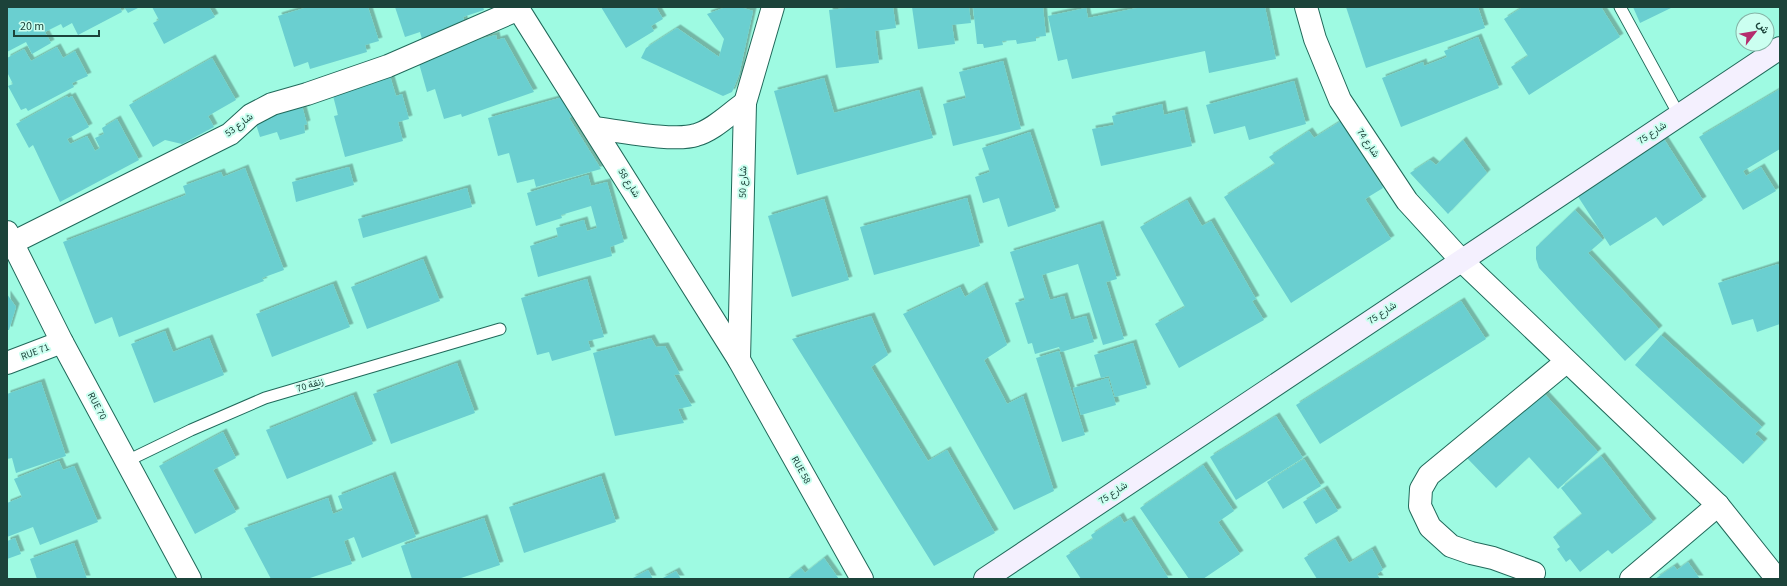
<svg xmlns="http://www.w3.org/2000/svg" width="1787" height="586" viewBox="0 0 1787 586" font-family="'Source Sans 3',Vazirmatn,sans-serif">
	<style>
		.building { fill: #6bcfd0; filter: url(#shadow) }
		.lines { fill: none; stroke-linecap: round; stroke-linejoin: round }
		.lane-casing { stroke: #20695a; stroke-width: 13 }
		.street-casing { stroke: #20695a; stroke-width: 24 }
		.secondary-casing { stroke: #20695a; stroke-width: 24 }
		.lane { stroke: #fff; stroke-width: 11 }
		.street { stroke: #fff; stroke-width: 22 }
		.secondary { stroke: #f4f0fe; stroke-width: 22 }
		.labels { text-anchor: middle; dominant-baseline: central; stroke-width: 4; stroke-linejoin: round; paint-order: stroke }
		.street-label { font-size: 10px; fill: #1c433a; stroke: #cbfff0 }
	</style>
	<defs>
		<filter id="shadow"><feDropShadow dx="3.5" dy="-3.5" stdDeviation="0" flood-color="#0004"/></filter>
	</defs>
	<rect width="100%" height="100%" fill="#9efae2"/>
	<g class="building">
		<polygon points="10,7 120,7 122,12 78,35 72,23 63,28 61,24 45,32 51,43 32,54 26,42 7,52 7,9"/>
		<polygon points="124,7 140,7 128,13"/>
		<polygon points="152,7 209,7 215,17 164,44 153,23 159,20"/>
		<polygon points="308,7 368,7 379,41 365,45 367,52 310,69 308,62 294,67 278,16"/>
		<polygon points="395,7 483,7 484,10 463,17 465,23 422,39 420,32 405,37"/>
		<polygon points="601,7 656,7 663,19 651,26 654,31 626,48"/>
		<polygon points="726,7 740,7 753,11 739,75 732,92 723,96 641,58 646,48 677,28 719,57 724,39 707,14"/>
		<polygon points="856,7 893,7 896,28 875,31 879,63 836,68 829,10"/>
		<polygon points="912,7 969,7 971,23 952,25 955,44 918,49"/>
		<polygon points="973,7 1043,7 1046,36 1036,37 1036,41 1017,44 1016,40 1002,41 1003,45 984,48 983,44 977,44"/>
		<polygon points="1142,7 1265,7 1276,59 1209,73 1205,51 1072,79 1067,59 1058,61 1048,16 1086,8 1088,18"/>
		<polygon points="1346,7 1478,7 1485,28 1366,68"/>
		<polygon points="1523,7 1601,7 1620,37 1529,95 1511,67 1528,56 1504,19"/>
		<polygon points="1633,7 1673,7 1640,23"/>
		<polygon points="496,35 497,40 504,38 534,92 462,117 461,114 444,119 435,89 427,92 418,60 476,37 477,40"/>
		<polygon points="1478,37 1499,88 1401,127 1382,78 1423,62 1424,66 1447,57 1444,51"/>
		<polygon points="57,47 63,58 75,51 88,76 72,83 74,87 28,111 26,108 21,110 8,86 13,84 7,72 7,58 24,49 31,61"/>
		<polygon points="212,58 236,100 208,116 214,127 182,144 165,140 153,147 129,105"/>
		<polygon points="1003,61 1021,129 953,146 943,104 966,98 959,72"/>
		<polygon points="390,76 396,96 402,94 409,119 398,122 403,141 345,157 334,116 338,115 332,92"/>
		<polygon points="824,78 834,113 919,90 933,138 797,175 774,91"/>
		<polygon points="1294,81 1306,124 1249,140 1245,126 1214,134 1206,105"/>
		<polygon points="1780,89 1780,149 1743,171 1746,176 1761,167 1776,191 1743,210 1699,137"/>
		<polygon points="67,96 68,98 72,96 89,127 67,139 70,144 87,136 95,151 100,148 95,138 104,134 102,128 117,119 139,160 60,202 33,145 29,148 16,124"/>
		<polygon points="563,97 575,115 569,118 601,169 536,187 534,179 517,183 509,153 498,156 488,118"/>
		<polygon points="301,102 307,124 304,125 305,133 280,140 277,132 260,137 255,121"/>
		<polygon points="1162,104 1164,115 1184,110 1192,146 1101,166 1092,129 1114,125 1112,116"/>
		<polygon points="1341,121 1383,188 1365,199 1391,239 1291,303 1224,197 1275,164 1269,157 1309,131 1314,138"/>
		<polygon points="1030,132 1056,211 1008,227 999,198 983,203 975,177 990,172 982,148"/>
		<polygon points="1664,139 1703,200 1663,226 1656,217 1610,246 1577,195"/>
		<polygon points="1463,140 1487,173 1448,214 1410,173 1430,160 1436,165"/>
		<polygon points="349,167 354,185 296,202 292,182"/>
		<polygon points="245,168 284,270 262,278 264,281 119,337 112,317 95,324 63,242 186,195 183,186 221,172 223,177"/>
		<polygon points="588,175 591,186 607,182 624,242 610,247 612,256 538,277 530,246 558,237 556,228 584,220 587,231 597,228 591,206 561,215 562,218 536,226 527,193"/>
		<polygon points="467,188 472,207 363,238 358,219"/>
		<polygon points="967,198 980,246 874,275 860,227"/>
		<polygon points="824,199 849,280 792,297 768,216"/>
		<polygon points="1187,200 1202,226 1211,221 1256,299 1252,301 1264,320 1179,368 1155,324 1185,307 1140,227"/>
		<polygon points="1575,210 1603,240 1588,253 1659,329 1625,361 1539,268 1536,259 1536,247"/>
		<polygon points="1100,224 1117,279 1106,282 1124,339 1103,345 1078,264 1042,275 1050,300 1064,296 1071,320 1086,316 1094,342 1061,352 1059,347 1035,354 1032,343 1028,344 1015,303 1025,300 1010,252"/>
		<polygon points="423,259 440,301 367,329 351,287"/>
		<polygon points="1778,264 1780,270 1780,324 1757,332 1753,319 1732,325 1718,283"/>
		<polygon points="587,279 604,337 588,341 591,350 552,361 549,352 537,355 521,298"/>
		<polygon points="333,284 350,327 272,357 256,314"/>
		<polygon points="984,285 1007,345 984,360 1007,404 1023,396 1054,491 1014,510 903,314 960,287 965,297"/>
		<polygon points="7,294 16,307 9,330 7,330"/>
		<polygon points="1461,301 1486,339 1320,444 1296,405"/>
		<polygon points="871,316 888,355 871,367 928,461 947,450 995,533 934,566 792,339"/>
		<polygon points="165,331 173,352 209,338 224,375 154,403 131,344"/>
		<polygon points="1661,335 1762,427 1755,434 1764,442 1743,464 1635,365"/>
		<polygon points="651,338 656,347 665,346 680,374 674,375 692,406 678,409 684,423 615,436 593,353"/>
		<polygon points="1133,343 1147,388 1115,397 1109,376 1101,378 1094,355"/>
		<polygon points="1059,351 1085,435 1062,442 1036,358"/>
		<polygon points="457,363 475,413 391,444 373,394"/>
		<polygon points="1108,378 1116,405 1081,415 1073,388"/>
		<polygon points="41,382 66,456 16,473 12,458 7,459 7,394"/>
		<polygon points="1539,388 1598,452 1558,489 1529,457 1496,488 1467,458 1501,427"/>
		<polygon points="353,395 373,444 287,479 266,430"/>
		<polygon points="1276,416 1303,458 1236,500 1210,457"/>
		<polygon points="223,432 236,458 213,470 236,512 195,534 159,466"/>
		<polygon points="1601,456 1653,522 1612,554 1608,550 1580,572 1570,559 1566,562 1557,549 1560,547 1553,537 1582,514 1561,488"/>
		<polygon points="1304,459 1321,486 1283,509 1267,482"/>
		<polygon points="59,461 63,470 74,466 98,522 40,545 33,527 7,537 7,503 22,497 14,479"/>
		<polygon points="1203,465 1234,511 1218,522 1240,554 1203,579 1189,579 1140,508"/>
		<polygon points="392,475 416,537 362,558 354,537 344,541 352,564 307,579 271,579 244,528 328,498 333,514 343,510 338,496"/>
		<polygon points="601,476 616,522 524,553 509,507"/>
		<polygon points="1324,489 1338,511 1316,524 1303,502"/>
		<polygon points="1120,516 1124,523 1131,519 1169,579 1081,579 1066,556 1093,539 1091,535"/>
		<polygon points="484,518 500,565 458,579 412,579 401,546"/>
		<polygon points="15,538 21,554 7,559 7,541"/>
		<polygon points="1335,539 1349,563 1372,549 1383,570 1377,574 1380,579 1317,579 1304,558"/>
		<polygon points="74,543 87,579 37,579 30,559"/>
		<polygon points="824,558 839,579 787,579 801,568 805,573"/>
		<polygon points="1688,562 1700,579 1655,579 1674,566 1677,570"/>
		<polygon points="648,570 653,579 631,579"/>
		<polygon points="676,571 681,579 661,579"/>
	</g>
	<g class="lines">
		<defs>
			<g id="lane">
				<polyline points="1620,7 1679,115"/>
				<polyline points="127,461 191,430 265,398 500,329"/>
			</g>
			<g id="street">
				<polyline points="517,7 739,360 862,579"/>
				<polyline points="1306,7 1315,39 1340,100 1407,201 1461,260 1718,505 1777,579"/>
				<path d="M595,128C619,131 675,142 696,135C714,130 730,113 745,103"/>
				<polyline points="7,232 62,342 190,579"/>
				<polyline points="12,243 230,134 251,115 272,104 307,94 388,66 519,9"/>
				<polyline points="739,360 745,103 773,7"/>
				<polyline points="7,363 62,342"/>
				<polyline points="1534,573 1493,558 1471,553 1451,546 1430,527 1420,506 1421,489 1429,475 1566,362"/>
				<polyline points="1631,579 1718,505"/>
			</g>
			<polyline id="secondary" points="985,579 1780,48"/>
		</defs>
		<use href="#lane" class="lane-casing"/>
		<use href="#street" class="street-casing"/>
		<use href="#secondary" class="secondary-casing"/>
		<use href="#lane" class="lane"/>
		<use href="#street" class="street"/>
		<use href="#secondary" class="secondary"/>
	</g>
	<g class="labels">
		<g class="street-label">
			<text transform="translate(239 125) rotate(-37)">شارع 53</text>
			<text transform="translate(1652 133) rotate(-34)">شارع 75</text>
			<text transform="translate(1368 143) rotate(56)">شارع 74</text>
			<text transform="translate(743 182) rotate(-89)">شارع 50</text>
			<text transform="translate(629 183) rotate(58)">شارع 58</text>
			<text transform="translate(1382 313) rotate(-34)">شارع 75</text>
			<text transform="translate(35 352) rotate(-21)">RUE 71</text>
			<text transform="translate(310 385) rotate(-17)">زنقة 70</text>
			<text transform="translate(97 406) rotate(62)">RUE 70</text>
			<text transform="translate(801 470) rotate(61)">RUE 58</text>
			<text transform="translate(1113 493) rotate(-34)">شارع 75</text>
		</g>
	</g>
	<rect width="1787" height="586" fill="none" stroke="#1c433a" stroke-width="16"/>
	<g transform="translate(1755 32) rotate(59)"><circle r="19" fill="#cbfff0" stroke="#85b4a7"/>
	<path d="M0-3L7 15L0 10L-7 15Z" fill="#b52d6e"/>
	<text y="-6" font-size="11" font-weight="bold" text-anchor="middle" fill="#1c433a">ش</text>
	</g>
	<path d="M14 30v6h85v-6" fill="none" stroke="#1c433a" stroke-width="2"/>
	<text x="20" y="30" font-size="12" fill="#1c433a" stroke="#cbfff0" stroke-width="3" paint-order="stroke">20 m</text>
</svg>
